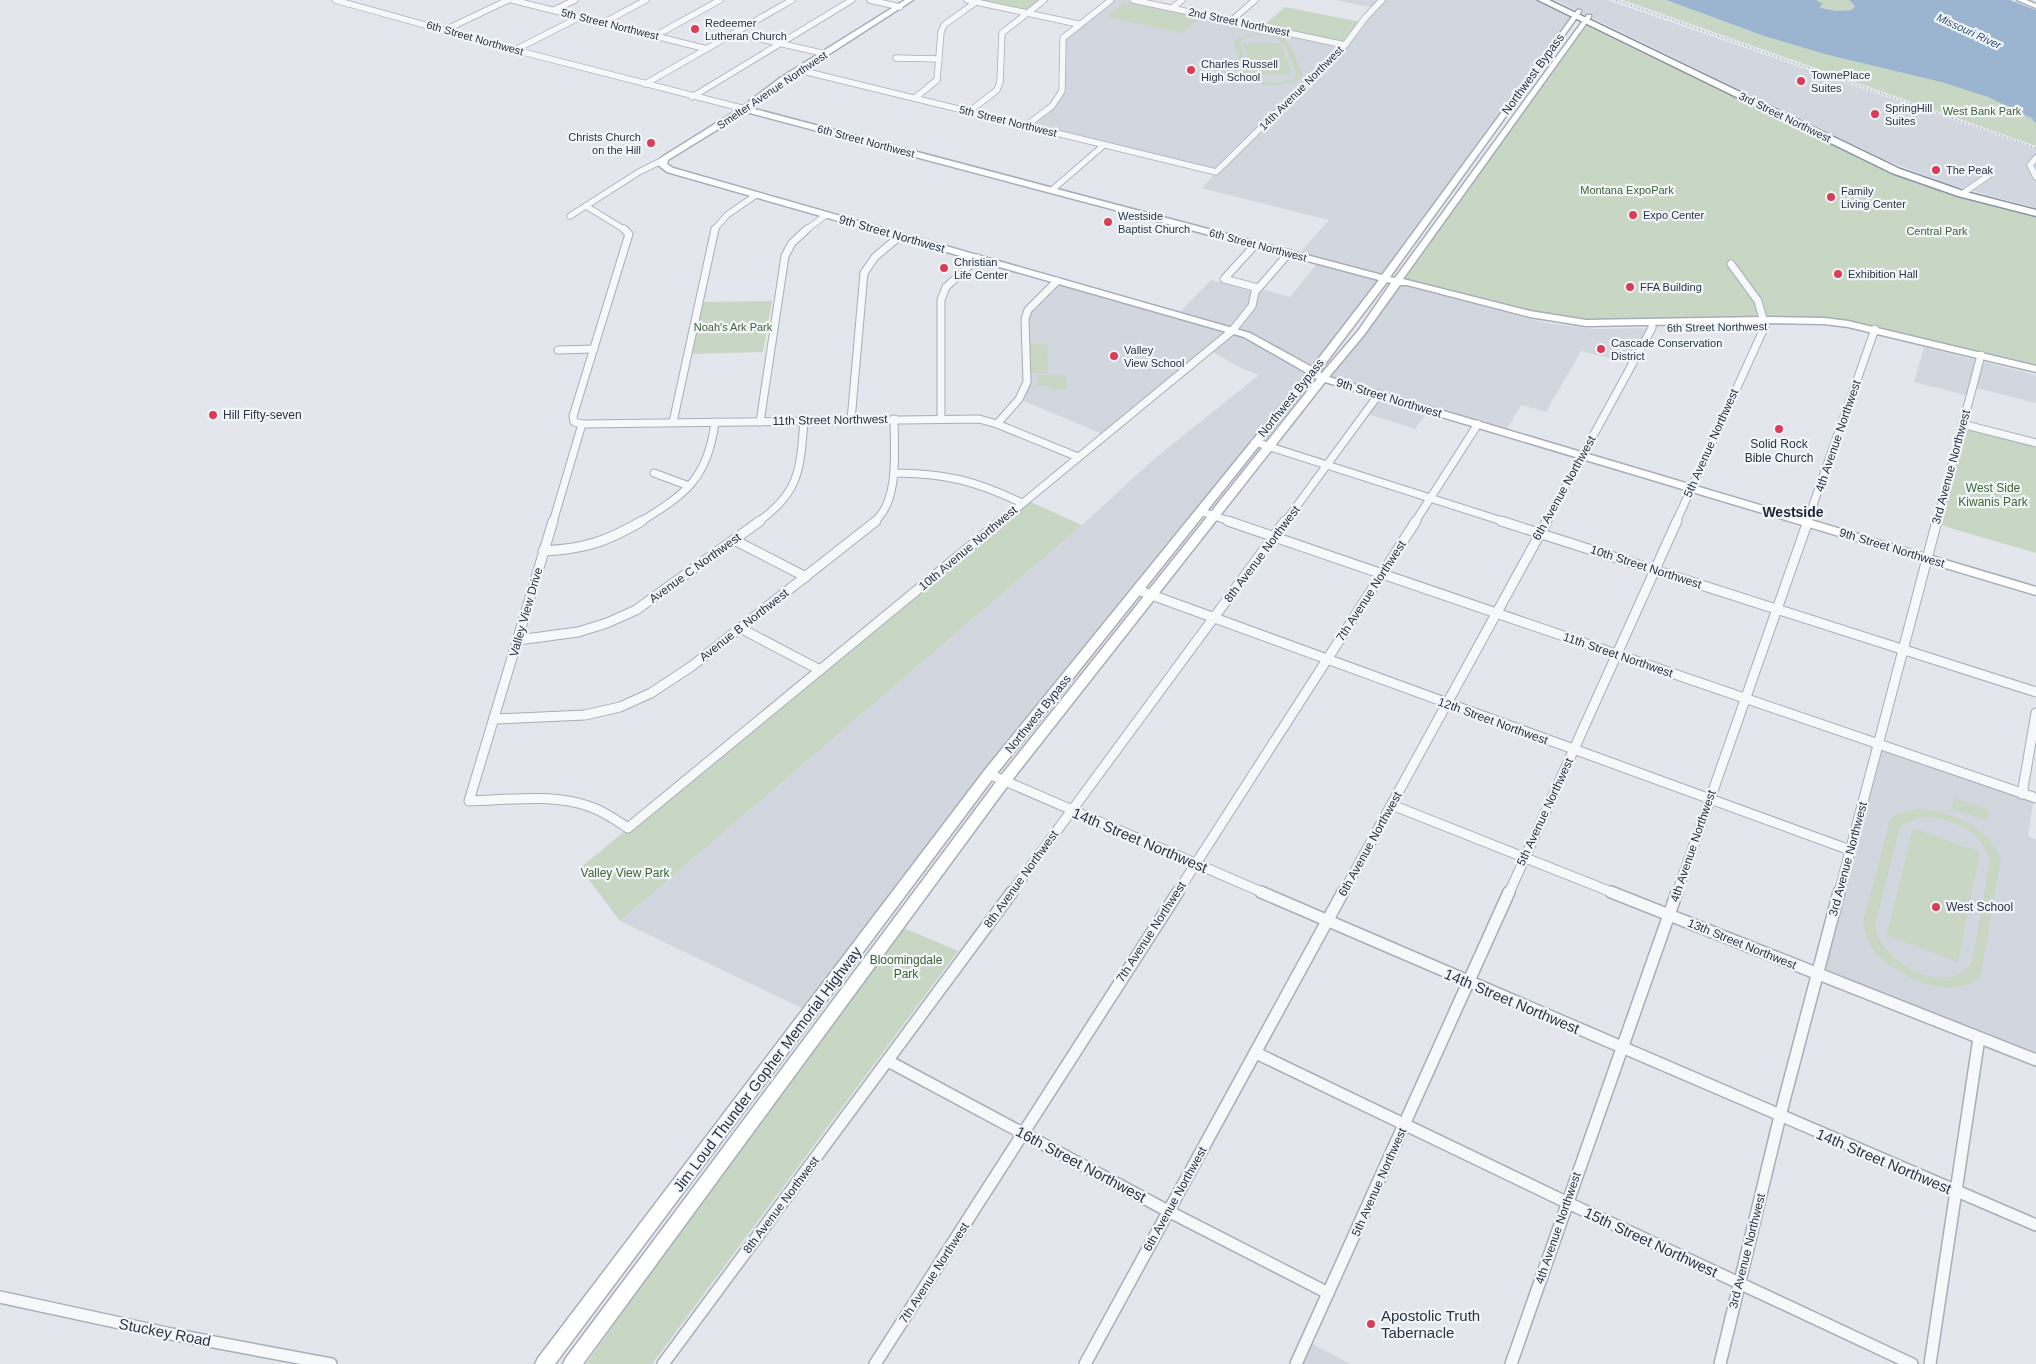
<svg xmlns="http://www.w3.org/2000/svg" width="2036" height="1364" viewBox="0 0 2036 1364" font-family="Helvetica,sans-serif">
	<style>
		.built { fill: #d1d6df }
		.green { fill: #c8d7c3; fill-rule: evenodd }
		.water { fill: #9bb5d0 }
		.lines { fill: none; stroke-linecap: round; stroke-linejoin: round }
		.street-far3-casing { stroke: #a7aeb8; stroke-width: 7 }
		.street-far2-casing { stroke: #a7aeb8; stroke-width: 9 }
		.street-far1-casing { stroke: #a7aeb8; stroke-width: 11 }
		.street-casing { stroke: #a7aeb8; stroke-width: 14 }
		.secondary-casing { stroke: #a7aeb8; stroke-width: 3 }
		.highway-casing { stroke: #8994a5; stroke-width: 3 }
		.street-far3 { stroke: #f7f8fa; stroke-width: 5.5 }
		.street-far2 { stroke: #f7f8fa; stroke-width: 7 }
		.street-far1 { stroke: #f7f8fa; stroke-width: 9 }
		.street { stroke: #f7f8fa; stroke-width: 11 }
		.secondary { fill: #fff; fill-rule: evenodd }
		.highway { fill: #fff; fill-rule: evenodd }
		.rail { stroke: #7b8698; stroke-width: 1; stroke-dasharray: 1 3; stroke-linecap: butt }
		.poi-dot { fill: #dc3d56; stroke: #f3f6f9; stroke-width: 2 }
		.labels { text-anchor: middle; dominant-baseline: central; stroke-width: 4.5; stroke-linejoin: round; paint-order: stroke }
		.far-street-label { font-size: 11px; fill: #293447; stroke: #f3f6f9 }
		.far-poi-label { font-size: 11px; fill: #293447; stroke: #f3f6f9; text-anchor: start }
		.far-water-label { font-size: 11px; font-style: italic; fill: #2e5380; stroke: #f3f6f9 }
		.far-park-label { font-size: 11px; fill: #3e6434; stroke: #f3f6f9 }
		.street-label { font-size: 12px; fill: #293447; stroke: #f3f6f9 }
		.poi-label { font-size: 12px; fill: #293447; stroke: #f3f6f9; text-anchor: start }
		.park-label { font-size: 12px; fill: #3e6434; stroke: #f3f6f9 }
		.neighbourhood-label { font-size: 14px; font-weight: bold; fill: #1b2538; stroke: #f3f6f9 }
		.near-street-label { font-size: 15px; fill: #293447; stroke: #f3f6f9 }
		.near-poi-label { font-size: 15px; fill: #293447; stroke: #f3f6f9; text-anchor: start }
	</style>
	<rect width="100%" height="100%" fill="#e3e7ed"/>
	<g class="built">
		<polygon points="1111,0 1133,0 1345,45 1374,8 1336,0 1542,0 1575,16 1468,164 1255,442 810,1012 620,921 1082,525 1154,459 1259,375 1241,368 1209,350 1105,435 1019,399 1027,382 1025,319 1057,281 1177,315 1211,280 1255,292 1258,288 1290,297 1319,261 1298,255 1329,220 1201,188 1216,173 1027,125 1059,98 1063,38"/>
		<polygon points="1555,0 1607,0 2036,149 2036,208 1947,184 1883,159"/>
		<polygon points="1398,282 1405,286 1546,323 1595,329 1652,328 1632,364 1581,351 1546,412 1521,405 1505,432 1429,409 1415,429 1365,413 1378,395 1323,378"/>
		<polygon points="1924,347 2036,375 2036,403 1973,387 1970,396 1914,382"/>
		<polygon points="1878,744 2034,797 2028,836 2036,840 2036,1060 1817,973"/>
		<polygon points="1307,1341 1350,1364 1296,1364"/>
	</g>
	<g class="green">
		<polygon points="968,0 1044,0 1026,13"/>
		<polygon points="1623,0 1666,0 1764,36 1828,55 1941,82 1988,97 2009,107 2016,108 2026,116 2033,118 2033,121 2036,123 2036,146"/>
		<polygon points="1816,0 1849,0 1855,6 1852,10 1836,11 1821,8 1820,6 1823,4"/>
		<polygon points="1125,3 1200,18 1182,33 1106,17"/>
		<polygon points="1285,7 1361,22 1345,45 1262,27"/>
		<polygon points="1585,21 1927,183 2036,213 2036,368 1873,327 1824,321 1569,321 1398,282"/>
		<path d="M1258,33C1292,34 1290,45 1302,73V77C1291,87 1255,89 1246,76C1240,67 1237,52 1234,42L1241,36ZM1256,35C1286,35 1286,49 1296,73L1293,79C1282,83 1258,86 1251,74C1246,65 1243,52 1240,43L1244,38Z"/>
		<polygon points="1243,43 1280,43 1292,74 1253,75"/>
		<polygon points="772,301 763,352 692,354 703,302"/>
		<polygon points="1030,344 1047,344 1048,373 1031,373"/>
		<polygon points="1037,375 1066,375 1066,390 1050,390 1050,386 1037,386"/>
		<polygon points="1965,428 2036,447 2036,553 1940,525"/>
		<polygon points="1026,500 1082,525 620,921 580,868"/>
		<polygon points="1954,798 1989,810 1987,821 1952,809"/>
		<path d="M1918,809C1951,811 1988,827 2001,859L1981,974C1958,1005 1897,977 1877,954C1868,945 1865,934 1863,922L1890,820L1895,815ZM1920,817C1949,817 1982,829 1990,861L1972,962C1949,999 1878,963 1875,925L1899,830L1903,824Z"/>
		<polygon points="1913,828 1980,852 1958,962 1887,935"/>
		<polygon points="897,925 958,951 652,1364 586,1364"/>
	</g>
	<polygon class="water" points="1666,0 1816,0 1823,4 1820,6 1821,8 1836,11 1852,10 1855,6 1849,0 2010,0 2036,10 2036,123 2033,121 2032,118 2026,116 2016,108 2009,107 1988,97 1941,82 1828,55 1764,36"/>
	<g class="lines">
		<defs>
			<g id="street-far3">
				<polyline points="335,0 515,50 745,109"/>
				<polyline points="512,0 707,49"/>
				<polyline points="870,0 900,7"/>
				<polyline points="967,0 1078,24"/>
				<polyline points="1133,0 1345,45"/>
				<polyline points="1172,8 1182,0"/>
				<polyline points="554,10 575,0"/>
				<polyline points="1231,21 1255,0"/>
				<polyline points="603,23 646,0"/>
				<polyline points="445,30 508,0"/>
				<polyline points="735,33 826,54"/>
				<polyline points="655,36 720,0"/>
				<polyline points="515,50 580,17"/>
				<polyline points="896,58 939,59"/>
				<polyline points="799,70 1216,172 1345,45 1365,18 1382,0"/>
				<polyline points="645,84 792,0"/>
				<polyline points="692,97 852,0"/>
				<polyline points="915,98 937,80 941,32 944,25 976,2"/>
				<polyline points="970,111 997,90 1000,82 1002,33 1044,0"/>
				<polyline points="1027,125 1052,106 1062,91 1063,38 1111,0"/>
				<polyline points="2036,158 2030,165 2036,177"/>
				<polyline points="1052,190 1104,145"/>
				<polyline points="1962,194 1989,175"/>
				<polyline points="586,206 625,230"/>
				<polyline points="570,216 639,172 665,159"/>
				<polyline points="714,230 727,215 756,195"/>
				<polyline points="806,230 826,215"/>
			</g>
			<g id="street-far2">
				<polyline points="624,229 629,234 573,416 574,422 582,424 979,419 997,424 1078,457"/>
				<polyline points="1256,244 1224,279 1258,288"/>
				<polyline points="558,350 594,349"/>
				<polyline points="941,418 941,300 946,287 978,258"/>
				<polyline points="851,420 864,273 875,257 900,236"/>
				<polyline points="673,422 715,229"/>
				<polyline points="760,422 785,256 792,243 807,229"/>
				<polyline points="997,424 1019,399 1027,382 1025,319 1028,310 1057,281"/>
				<polyline points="1962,424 2036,443"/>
				<polyline points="1255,442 1505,522"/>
				<polyline points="654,473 689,486"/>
				<path d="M894,473C945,473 976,481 1022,503"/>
				<polyline points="1200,511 1232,522"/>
				<polyline points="553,522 582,424"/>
				<path d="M640,522C686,494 708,478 715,422"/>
				<path d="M758,522C800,492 800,470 804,421"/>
				<path d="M874,522C900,501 894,449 894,419"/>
				<polyline points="1000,522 1232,331 1252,306 1255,292 1289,253"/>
				<polyline points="1285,522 1379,394"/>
				<polyline points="1415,522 1478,424"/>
				<polyline points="1546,522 1652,328 1652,323"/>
				<polyline points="1676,522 1765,326 1758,301 1731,264"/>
				<polyline points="1807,522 1875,329"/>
				<polyline points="1937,522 1981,355"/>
			</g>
			<g id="street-far1">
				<path d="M553,521L469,801C509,800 553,793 591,807C605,812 616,820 628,828L1001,521"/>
				<polyline points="1228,521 2036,798"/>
				<polyline points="1501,521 2036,692"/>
				<polyline points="734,540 806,577"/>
				<path d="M543,551C584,549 606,542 642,521"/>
				<polyline points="1138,590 1850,850"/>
				<polyline points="740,628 820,670"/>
				<polyline points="518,640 578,632 607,623 636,610 760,521"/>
				<polyline points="496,719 585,715 620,707 651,693 692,666 876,521"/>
				<polyline points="989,774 1264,893"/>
				<polyline points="2022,794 2036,713"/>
				<polyline points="1392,805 1614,893"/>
				<polyline points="1011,893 1285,521"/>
				<polyline points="1177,893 1416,521"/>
				<polyline points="1343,893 1547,521"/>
				<polyline points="1509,893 1677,521"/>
				<polyline points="1677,893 1808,521"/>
				<polyline points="1839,893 1937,521"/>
			</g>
			<g id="street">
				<polyline points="1261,892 2036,1225"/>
				<polyline points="1611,892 2036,1060"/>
				<polyline points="1256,1053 1568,1203 1912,1364"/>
				<polyline points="888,1061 1168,1211 1328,1293"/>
				<polyline points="0,1297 171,1334 331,1364"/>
				<polyline points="663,1364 1012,892"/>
				<polyline points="875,1364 1178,892"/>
				<polyline points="1085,1364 1343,892"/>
				<polyline points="1296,1364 1509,892"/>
				<polyline points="1511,1364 1677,892"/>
				<polyline points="1720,1364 1780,1116 1839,892"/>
				<polyline points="1930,1364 1979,1038"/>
			</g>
			<g id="secondary">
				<path d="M905,0H913L786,82L751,108L1382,275L1577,10H1581V12L1390,277L1395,278L1587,15H1591V17L1403,279L1530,311L1586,320L1765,317L1824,318L1848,321L2036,366V372L1848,327L1824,324L1765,323L1586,326L1530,317L1407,285H1400L1364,335L1329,377L2036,587V595L1325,382L1009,784L583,1364H563L566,1358L999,778L1317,379L1314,377L994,777L555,1364H535L538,1358L984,771L1307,373L1244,337L667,172L658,165L662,157L742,107L780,78ZM746,112L1379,280L1312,367L1250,333L673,168L667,164L668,160ZM1387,282L1391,283L1358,331L1322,373L1319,372Z"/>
				<polygon points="2017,0 2026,0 2036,4 2036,8"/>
			</g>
			<polygon id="highway" points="1538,0 1549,0 1900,169 1966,192 2036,210 2036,216 1958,196 1892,173"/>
		</defs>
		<use href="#street-far3" class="street-far3-casing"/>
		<use href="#street-far2" class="street-far2-casing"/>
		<use href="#street-far1" class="street-far1-casing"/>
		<use href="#street" class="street-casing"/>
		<use href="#secondary" class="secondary-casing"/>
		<use href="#highway" class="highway-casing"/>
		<use href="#street-far3" class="street-far3"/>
		<use href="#street-far2" class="street-far2"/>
		<use href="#street-far1" class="street-far1"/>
		<use href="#street" class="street"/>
		<use href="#secondary" class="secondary"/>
		<use href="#highway" class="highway"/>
		<polyline class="rail" points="1616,0 2036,148"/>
	</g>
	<g class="poi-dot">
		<circle cx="695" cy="29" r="5"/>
		<circle cx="1191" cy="70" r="5"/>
		<circle cx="1801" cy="81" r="5"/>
		<circle cx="1875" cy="114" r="5"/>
		<circle cx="651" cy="143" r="5"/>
		<circle cx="1936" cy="170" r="5"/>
		<circle cx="1831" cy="197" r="5"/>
		<circle cx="1633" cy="215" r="5"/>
		<circle cx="1108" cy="222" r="5"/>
		<circle cx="944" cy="268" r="5"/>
		<circle cx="1838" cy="274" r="5"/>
		<circle cx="1630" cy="287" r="5"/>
		<circle cx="1601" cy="349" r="5"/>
		<circle cx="1114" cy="356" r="5"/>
		<circle cx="213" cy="415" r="5"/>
		<circle cx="1779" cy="429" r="5"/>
		<circle cx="1936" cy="907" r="5"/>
		<circle cx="1371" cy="1324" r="5"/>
	</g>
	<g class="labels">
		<g class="far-street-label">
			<text transform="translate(1239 22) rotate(12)">2nd Street Northwest</text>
			<text transform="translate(610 24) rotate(14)">5th Street Northwest</text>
			<text transform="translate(475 38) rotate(16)">6th Street Northwest</text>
			<text transform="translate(1301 88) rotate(-45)">14th Avenue Northwest</text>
			<text transform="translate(772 90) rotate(-34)">Smelter Avenue Northwest</text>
			<text transform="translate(1785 117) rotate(26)">3rd Street Northwest</text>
			<text transform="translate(1008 121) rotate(14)">5th Street Northwest</text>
			<text transform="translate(866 141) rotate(15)">6th Street Northwest</text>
			<text transform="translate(1258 245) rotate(15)">6th Street Northwest</text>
			<text transform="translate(1717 327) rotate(-1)">6th Street Northwest</text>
		</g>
		<g class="far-poi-label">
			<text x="705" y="23">Redeemer<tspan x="705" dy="13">Lutheran Church</tspan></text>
			<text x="1201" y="64">Charles Russell<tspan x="1201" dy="13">High School</tspan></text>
			<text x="1811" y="75">TownePlace<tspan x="1811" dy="13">Suites</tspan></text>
			<text x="1885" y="108">SpringHill<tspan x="1885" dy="13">Suites</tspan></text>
			<text x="641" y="137" text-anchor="end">Christs Church<tspan x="641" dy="13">on the Hill</tspan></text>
			<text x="1946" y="170">The Peak</text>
			<text x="1841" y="191">Family<tspan x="1841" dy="13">Living Center</tspan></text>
			<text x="1643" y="215">Expo Center</text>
			<text x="1118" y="216">Westside<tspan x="1118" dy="13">Baptist Church</tspan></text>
			<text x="954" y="262">Christian<tspan x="954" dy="13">Life Center</tspan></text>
			<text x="1848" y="274">Exhibition Hall</text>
			<text x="1640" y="287">FFA Building</text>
			<text x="1611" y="343">Cascade Conservation<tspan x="1611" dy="13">District</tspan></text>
			<text x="1124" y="350">Valley<tspan x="1124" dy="13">View School</tspan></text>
		</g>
		<g class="far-water-label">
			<text transform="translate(1969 31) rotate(25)">Missouri River</text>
		</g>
		<g class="far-park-label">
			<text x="1982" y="111">West Bank Park</text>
			<text x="1627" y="190">Montana ExpoPark</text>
			<text x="1937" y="231">Central Park</text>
			<text x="733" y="327">Noah's Ark Park</text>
		</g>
		<g class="street-label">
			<text transform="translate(1533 74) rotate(-54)">Northwest Bypass</text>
			<text transform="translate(892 234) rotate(16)">9th Street Northwest</text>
			<text transform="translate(1291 398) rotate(-51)">Northwest Bypass</text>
			<text transform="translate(1389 398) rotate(17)">9th Street Northwest</text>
			<text transform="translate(830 420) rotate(-1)">11th Street Northwest</text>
			<text transform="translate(1838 436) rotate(-71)">4th Avenue Northwest</text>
			<text transform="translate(1711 443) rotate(-66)">5th Avenue Northwest</text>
			<text transform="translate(1951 467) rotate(-75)">3rd Avenue Northwest</text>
			<text transform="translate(1564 488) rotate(-61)">6th Avenue Northwest</text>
			<text transform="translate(968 548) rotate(-40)">10th Avenue Northwest</text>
			<text transform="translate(1892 548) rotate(17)">9th Street Northwest</text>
			<text transform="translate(1262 554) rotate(-53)">8th Avenue Northwest</text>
			<text transform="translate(1646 567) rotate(18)">10th Street Northwest</text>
			<text transform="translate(695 568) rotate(-36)">Avenue C Northwest</text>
			<text transform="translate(1371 591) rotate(-57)">7th Avenue Northwest</text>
			<text transform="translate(526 612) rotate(-74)">Valley View Drive</text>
			<text transform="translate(744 625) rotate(-38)">Avenue B Northwest</text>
			<text transform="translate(1618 655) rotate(19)">11th Street Northwest</text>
			<text transform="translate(1038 714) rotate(-51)">Northwest Bypass</text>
			<text transform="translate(1493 721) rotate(20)">12th Street Northwest</text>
			<text transform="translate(1545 812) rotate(-65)">5th Avenue Northwest</text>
			<text transform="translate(1370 844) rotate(-61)">6th Avenue Northwest</text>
			<text transform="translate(1693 846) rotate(-71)">4th Avenue Northwest</text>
			<text transform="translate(1848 859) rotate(-75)">3rd Avenue Northwest</text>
			<text transform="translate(1021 879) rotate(-54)">8th Avenue Northwest</text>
			<text transform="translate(1151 932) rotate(-57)">7th Avenue Northwest</text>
			<text transform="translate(1742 944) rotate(22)">13th Street Northwest</text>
			<text transform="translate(1379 1182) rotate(-66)">5th Avenue Northwest</text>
			<text transform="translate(1175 1199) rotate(-61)">6th Avenue Northwest</text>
			<text transform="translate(781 1205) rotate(-53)">8th Avenue Northwest</text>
			<text transform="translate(1558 1228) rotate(-71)">4th Avenue Northwest</text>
			<text transform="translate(1747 1251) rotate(-76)">3rd Avenue Northwest</text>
			<text transform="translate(934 1273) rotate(-57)">7th Avenue Northwest</text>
		</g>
		<g class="poi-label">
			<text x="223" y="415">Hill Fifty-seven</text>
			<text x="1779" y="444" text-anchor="middle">Solid Rock<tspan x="1779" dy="14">Bible Church</tspan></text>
			<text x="1946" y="907">West School</text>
		</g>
		<g class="park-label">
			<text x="1993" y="488">West Side<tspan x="1993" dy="14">Kiwanis Park</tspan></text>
			<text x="625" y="873">Valley View Park</text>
			<text x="906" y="960">Bloomingdale<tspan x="906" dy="14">Park</tspan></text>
		</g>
		<g class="neighbourhood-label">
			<text x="1793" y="512">Westside</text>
		</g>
		<g class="near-street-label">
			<text transform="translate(1140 840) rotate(23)">14th Street Northwest</text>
			<text transform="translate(1512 1001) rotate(23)">14th Street Northwest</text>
			<text transform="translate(767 1069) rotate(-53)">Jim Loud Thunder Gopher Memorial Highway</text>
			<text transform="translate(1884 1161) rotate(23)">14th Street Northwest</text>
			<text transform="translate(1081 1164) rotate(28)">16th Street Northwest</text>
			<text transform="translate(1651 1242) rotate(25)">15th Street Northwest</text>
			<text transform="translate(165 1332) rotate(11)">Stuckey Road</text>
		</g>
		<g class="near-poi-label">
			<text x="1381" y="1315">Apostolic Truth<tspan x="1381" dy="17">Tabernacle</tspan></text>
		</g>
	</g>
</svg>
